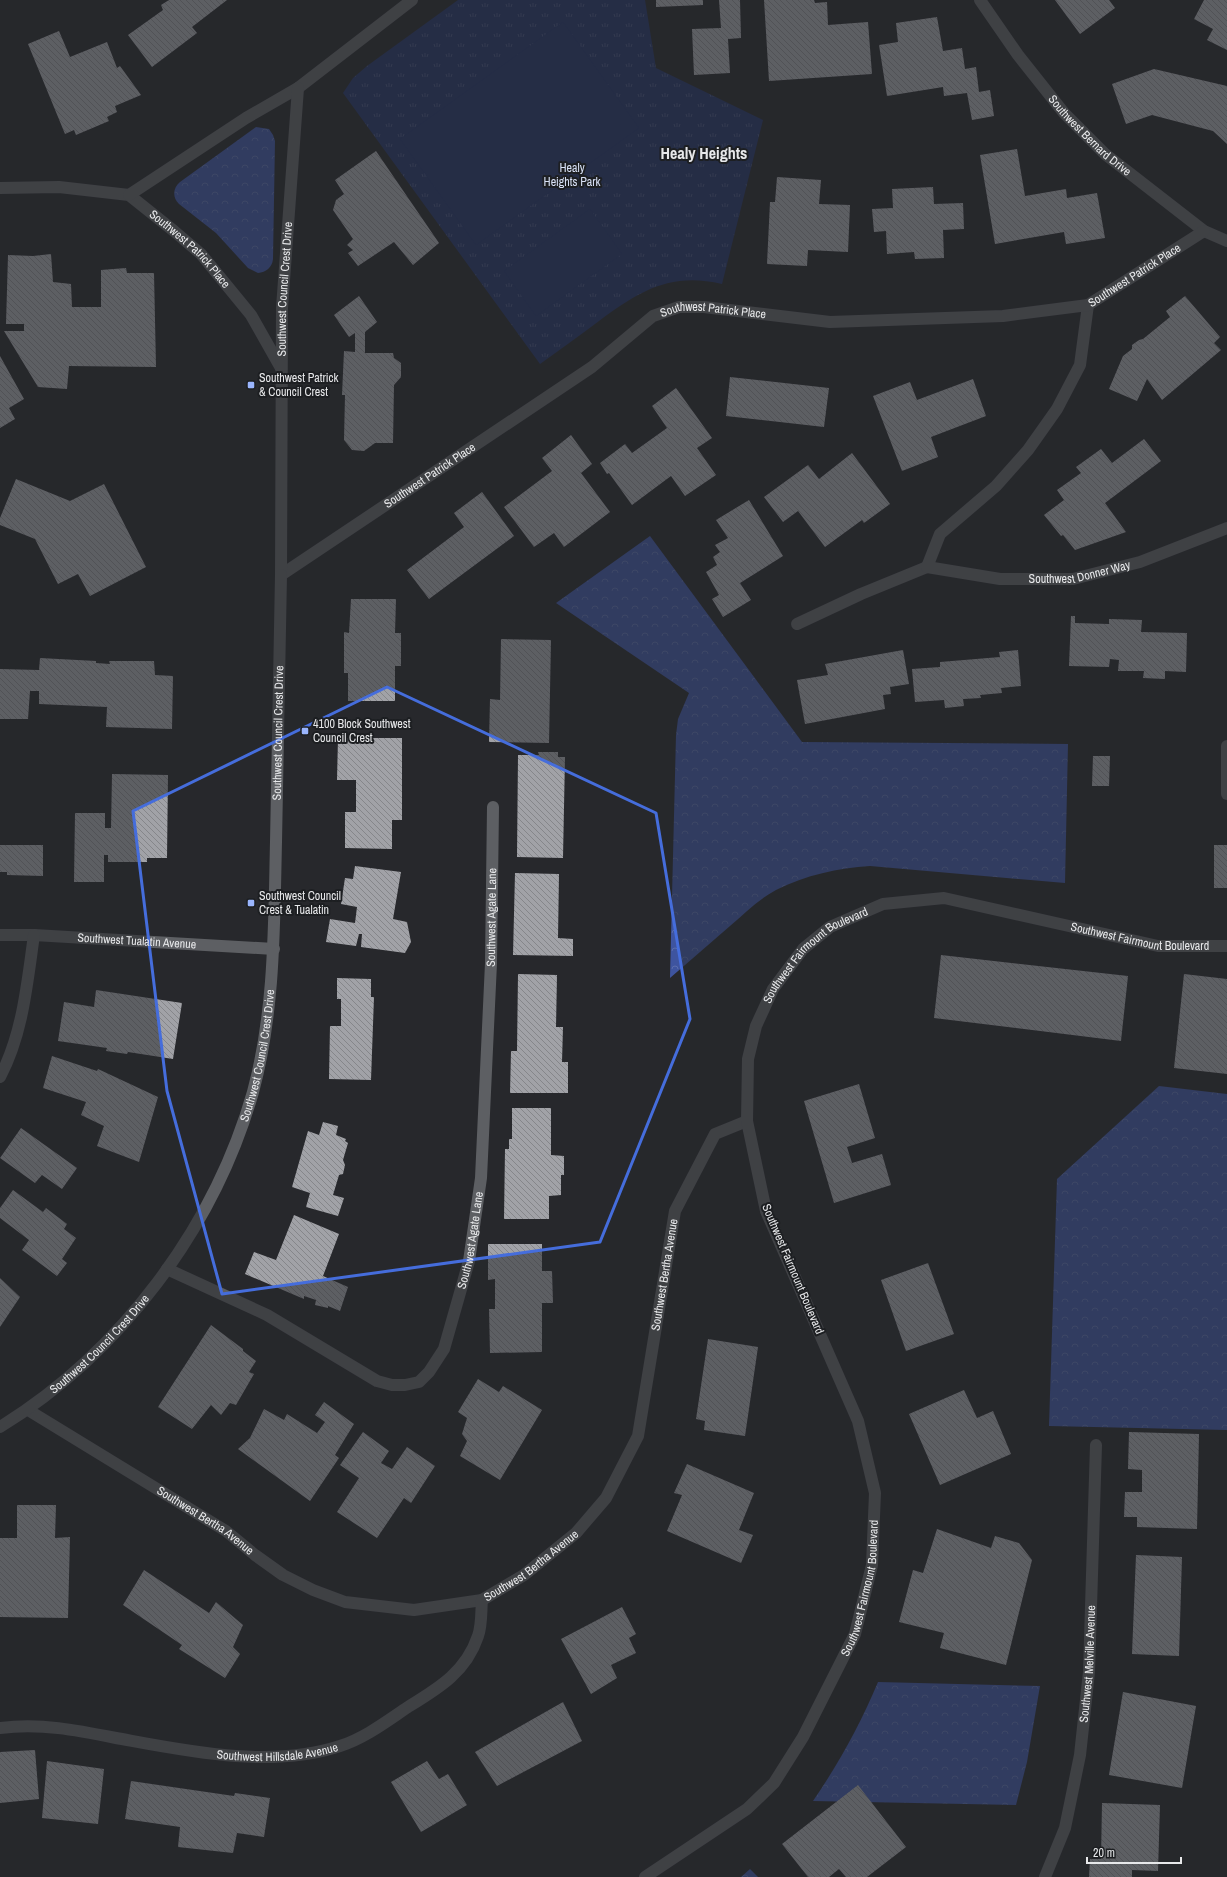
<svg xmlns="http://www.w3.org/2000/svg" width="1227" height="1877" viewBox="0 0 1227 1877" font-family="'Archivo Narrow',sans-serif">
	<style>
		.grass { fill: url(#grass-tufts) }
		.forest { fill: url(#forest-crowns) }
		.pitch { fill: #243365 }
		.building { fill: url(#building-back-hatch) }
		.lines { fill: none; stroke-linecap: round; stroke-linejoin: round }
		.lane { stroke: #5d5f63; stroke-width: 12 }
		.street { stroke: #5d5f63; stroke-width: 12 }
		.secondary { stroke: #5d5f63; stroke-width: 12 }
		.marked { fill: none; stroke: #456ddc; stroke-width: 3; stroke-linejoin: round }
		.poi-dot { fill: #9ab5fd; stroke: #1d1f22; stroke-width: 1.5 }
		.labels { text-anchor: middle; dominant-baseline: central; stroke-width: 4; stroke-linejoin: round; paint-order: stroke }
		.street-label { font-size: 12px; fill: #e7e8ea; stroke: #1d1f22 }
		.park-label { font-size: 12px; fill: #d8e1f6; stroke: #1d1f22 }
		.poi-label { font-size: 12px; fill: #e7e8ea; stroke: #1d1f22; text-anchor: start }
		.district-label { font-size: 16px; font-weight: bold; fill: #e7e8ea; stroke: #1d1f22 }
	</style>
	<defs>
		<pattern id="grass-tufts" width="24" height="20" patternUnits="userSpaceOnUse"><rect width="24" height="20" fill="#243365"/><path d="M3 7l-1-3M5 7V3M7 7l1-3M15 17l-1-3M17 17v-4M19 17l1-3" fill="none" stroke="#44517b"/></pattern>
		<pattern id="forest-crowns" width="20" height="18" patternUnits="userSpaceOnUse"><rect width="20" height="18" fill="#3e549f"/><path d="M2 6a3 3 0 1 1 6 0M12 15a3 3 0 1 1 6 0" fill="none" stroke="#5a6dac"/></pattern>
		<pattern id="building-back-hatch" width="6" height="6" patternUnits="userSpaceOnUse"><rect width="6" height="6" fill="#a1a2a7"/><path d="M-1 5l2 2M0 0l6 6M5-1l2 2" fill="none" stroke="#85868a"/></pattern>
	</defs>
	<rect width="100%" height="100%" fill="#27282c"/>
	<path class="grass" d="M458,0H645L656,68L763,120L722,284C670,272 640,291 599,321C580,335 560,350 540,364L343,93L353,78L367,66Z"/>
	<g class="forest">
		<path d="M256,127L269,129L273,135L275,141L273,259C272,268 266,272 258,273L248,268L216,233L179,204C172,197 173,188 180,182Z"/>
		<path d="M650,536L802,742L1068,744L1065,883L870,866C838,868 806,875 776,890C759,899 745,913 730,926C710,943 690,961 670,978L676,735L678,719L689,693L556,603Z"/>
		<polygon points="1159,1086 1227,1094 1227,1430 1049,1426 1057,1179"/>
		<path d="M878,1682L1040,1686L1027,1762L1016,1805L813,1801C839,1763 860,1725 878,1682Z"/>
		<polygon points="750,1869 758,1877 741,1877"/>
	</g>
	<g class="pitch">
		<polygon points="563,22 639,128 476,245 400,139"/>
		<polygon points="590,209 622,254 536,316 504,271"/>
	</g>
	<g class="building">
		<polygon points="169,0 227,0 192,27 197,33 152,67 128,35 163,10 161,5"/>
		<polygon points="656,0 703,0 703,5 656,7"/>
		<polygon points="719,0 740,0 741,38 728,39 730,73 694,75 692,29 721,28"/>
		<polygon points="764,0 814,0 815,3 827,2 828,25 868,22 872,74 769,81"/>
		<polygon points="1055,0 1109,0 1115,8 1080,34"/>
		<polygon points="1204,0 1227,0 1227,50 1207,40 1213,29 1194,19"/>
		<polygon points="937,17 943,51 962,48 965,69 976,67 979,92 990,90 994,116 972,120 967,93 944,96 943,87 887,96 879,45 898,42 896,23"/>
		<polygon points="59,31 70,57 107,42 117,68 120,66 141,95 115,106 117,112 107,117 109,121 76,135 74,130 65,134 28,44"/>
		<polygon points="1154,69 1227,86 1227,144 1213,131 1152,115 1126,124 1112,84"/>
		<polygon points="1017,149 1025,196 1066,189 1067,198 1097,193 1105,238 1066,244 1064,232 995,244 980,155"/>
		<polygon points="376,151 439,243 413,265 394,242 358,266 348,253 353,250 347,245 353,239 333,210 336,200 344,194 335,180"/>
		<polygon points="777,177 821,180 819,204 850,205 848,252 808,250 807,266 767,264 770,202 775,202"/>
		<polygon points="933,187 934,204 963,203 964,229 943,230 944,258 915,259 914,252 887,254 886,231 874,232 872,209 893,208 892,189"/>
		<polygon points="51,254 53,282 71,284 72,307 101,307 101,270 126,268 127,273 154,273 156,367 69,366 67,389 38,387 4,331 24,331 24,324 6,324 8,255 33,256"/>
		<polygon points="359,296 377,322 365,332 365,353 393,353 394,358 401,363 401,377 394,385 393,443 375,443 364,451 352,450 344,440 345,395 342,395 344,351 355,352 355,333 349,337 334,315"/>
		<polygon points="1185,296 1220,337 1214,343 1221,350 1162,400 1147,379 1137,401 1109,389 1123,356 1132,349 1132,345 1139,340 1143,339 1170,317 1166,311"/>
		<polygon points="0,356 24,399 9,408 15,419 0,428"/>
		<polygon points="730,377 829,388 824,427 726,416"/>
		<polygon points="973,379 986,416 931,437 938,457 902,471 873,396 910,382 917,400"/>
		<polygon points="676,388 712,438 697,448 716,475 685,496 671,476 632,505 609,473 607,474 600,463 625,444 632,453 667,428 652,406"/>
		<polygon points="571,435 592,464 581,473 610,512 564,547 554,533 534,547 504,507 552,471 542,458"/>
		<polygon points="1144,439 1161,461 1105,503 1126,532 1075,550 1063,535 1061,536 1044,515 1064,500 1057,490 1081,473 1076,467 1101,449 1112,463"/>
		<polygon points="852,453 890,504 864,523 862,520 825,547 798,511 783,522 764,497 808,465 819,479"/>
		<polygon points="16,479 70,501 104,484 146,567 90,596 78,574 58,584 35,539 0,525 0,518"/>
		<polygon points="482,492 514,536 429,599 407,570 464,527 454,513"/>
		<polygon points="749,500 783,556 740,583 751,600 723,617 712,599 719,595 706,572 717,565 713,557 720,552 715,545 728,538 716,520"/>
		<polygon points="351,599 396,599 395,633 401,633 401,666 395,666 395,701 348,701 348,673 344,673 344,632 349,633"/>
		<polygon points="1071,616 1075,616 1075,623 1109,624 1109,619 1142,620 1141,632 1187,633 1186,672 1165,671 1165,679 1143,678 1144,671 1118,671 1119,660 1110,659 1109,667 1069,666"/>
		<polygon points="501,639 551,640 549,743 489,742 490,699 500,700"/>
		<polygon points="903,650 909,684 890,687 891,694 883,695 885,709 805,724 797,680 828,675 825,664"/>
		<polygon points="1018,650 1021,686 1001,688 1002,693 980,695 981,698 963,699 964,706 945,708 944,700 915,702 912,669 940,667 940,662 1000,657 999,652"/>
		<polygon points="40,658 96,661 96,663 110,664 109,661 154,661 155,675 173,676 172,729 106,727 107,707 39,704 39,691 30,691 28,719 0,719 0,669 39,670"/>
		<polygon points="338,738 402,738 402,820 392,820 392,849 345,848 345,812 356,812 356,780 337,780"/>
		<polygon points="538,752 558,752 558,757 565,757 563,858 517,857 518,755 539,755"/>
		<polygon points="1093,756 1110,756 1109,786 1092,786"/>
		<polygon points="112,774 168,775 167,858 147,858 147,862 108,862 108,855 104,855 104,882 74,882 75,813 105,813 105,828 111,828"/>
		<polygon points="0,845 43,845 43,876 7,875 7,872 0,872"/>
		<rect x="1214" y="845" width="13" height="43"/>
		<polygon points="355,866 401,872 393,919 407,922 411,942 405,953 361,947 362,934 359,934 356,946 326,942 330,919 355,923 357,907 341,904 345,878 353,879"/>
		<polygon points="515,873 559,874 558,938 573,939 573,956 513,955"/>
		<polygon points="941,955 1128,976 1121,1041 934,1018"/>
		<polygon points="518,974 557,975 556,1027 563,1027 562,1062 568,1062 568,1093 510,1093 511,1051 517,1051"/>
		<polygon points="1184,974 1227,979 1227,1074 1174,1068"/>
		<polygon points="337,978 371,979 371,997 374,997 371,1080 329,1079 330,1026 341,1026 341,999 337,999"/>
		<polygon points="96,990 182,1003 173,1059 128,1052 127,1054 106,1051 107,1048 58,1041 64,1002 94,1007"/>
		<polygon points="52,1056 97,1071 98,1069 158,1097 139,1162 97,1146 104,1126 81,1115 86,1102 43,1088"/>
		<polygon points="859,1084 875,1138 847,1147 852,1163 882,1154 891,1185 834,1203 804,1101"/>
		<polygon points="512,1108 551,1108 551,1155 564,1156 564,1175 561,1175 561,1195 549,1196 549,1219 504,1219 505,1149 509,1149 509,1139 512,1139"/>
		<polygon points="323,1122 338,1126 336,1135 346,1139 345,1141 348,1143 343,1160 345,1165 343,1174 339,1175 333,1195 344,1198 338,1216 306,1207 310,1193 292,1187 308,1131 319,1135"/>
		<polygon points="21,1128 77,1168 62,1189 42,1175 35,1183 0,1158"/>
		<polygon points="13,1190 43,1212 46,1208 67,1224 64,1229 76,1238 62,1259 67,1263 57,1276 22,1250 29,1240 0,1218 0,1208"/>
		<polygon points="294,1215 339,1234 323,1276 348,1287 340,1311 328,1306 328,1308 315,1305 316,1300 304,1296 304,1299 245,1274 254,1252 276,1260"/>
		<polygon points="488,1244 542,1244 542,1271 552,1271 553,1303 542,1303 542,1352 490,1353 489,1309 495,1309 495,1279 488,1280"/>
		<polygon points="928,1263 954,1334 906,1351 881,1280"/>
		<polygon points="0,1278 20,1297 0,1327"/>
		<polygon points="211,1325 243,1349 243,1351 256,1361 249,1372 254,1374 236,1405 230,1403 221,1415 211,1405 192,1429 158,1407"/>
		<polygon points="708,1339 758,1347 745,1436 704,1430 705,1421 696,1419"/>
		<polygon points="478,1379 499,1392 503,1386 542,1410 500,1480 460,1456 467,1441 462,1434 467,1418 458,1412"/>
		<polygon points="964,1390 977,1418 993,1411 1011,1454 940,1485 909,1414"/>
		<polygon points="324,1402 354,1424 335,1455 339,1458 310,1501 238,1449 250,1438 264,1409 284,1420 287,1414 317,1433 325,1422 315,1415"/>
		<polygon points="363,1432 389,1451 381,1463 392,1469 407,1447 435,1466 411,1503 404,1498 377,1538 337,1512 359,1478 340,1465"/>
		<polygon points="1129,1432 1199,1434 1197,1529 1137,1527 1137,1517 1124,1517 1125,1492 1142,1492 1142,1470 1128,1469"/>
		<polygon points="687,1464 754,1493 739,1530 753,1535 741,1563 667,1531 682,1495 674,1493"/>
		<polygon points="17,1505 56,1505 55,1538 70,1537 68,1618 0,1617 0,1538 17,1538"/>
		<polygon points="937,1529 991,1548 995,1536 1019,1543 1032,1560 1006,1665 940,1648 944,1633 899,1622 913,1570 923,1573"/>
		<polygon points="1136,1555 1182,1557 1179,1656 1132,1654"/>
		<polygon points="144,1570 209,1613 216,1602 243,1625 233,1647 240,1654 225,1678 179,1649 182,1645 123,1605"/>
		<polygon points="622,1607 636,1634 629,1638 636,1653 611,1665 617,1678 591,1694 561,1639"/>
		<polygon points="1123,1692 1196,1706 1182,1788 1109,1775"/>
		<polygon points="563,1702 582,1741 497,1786 475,1752"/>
		<polygon points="35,1750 39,1799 0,1803 0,1752"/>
		<polygon points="47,1761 104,1769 98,1824 42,1818"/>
		<polygon points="427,1761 439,1779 448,1774 467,1805 421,1832 391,1782"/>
		<polygon points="131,1781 234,1796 235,1793 270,1798 264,1837 237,1833 233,1853 178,1847 180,1827 125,1819"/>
		<polygon points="858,1785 906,1847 867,1877 846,1877 839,1869 829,1877 808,1877 782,1844"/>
		<polygon points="1102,1803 1160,1805 1158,1871 1132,1870 1132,1877 1089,1877 1090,1859 1101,1859"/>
	</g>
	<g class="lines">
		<polyline class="lane" points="797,624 861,594 927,567"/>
		<g class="street">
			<path id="s1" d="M980,0L1018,55L1064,113L1105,154L1204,231L1227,241"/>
			<path id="s2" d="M0,188L59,187L129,195L174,231L201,254L251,315L281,368"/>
			<polyline points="129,195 246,118 298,88 412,0"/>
			<path id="s3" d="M1088,305L1080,365L1057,409L1028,450L996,486L940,534L927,567L1000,579H1073L1140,562L1227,528"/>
			<path id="s4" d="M281,575L592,367L653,316L679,307H704L830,322L1003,316L1088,305L1204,231"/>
			<path id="s5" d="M281,575L282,308L298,88"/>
			<polyline points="1227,794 1227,746"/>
			<path id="s6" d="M0,935H34L274,949"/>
			<path d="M0,1077C23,1033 27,984 34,935"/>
			<path id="s7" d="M167,1269L267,1315L377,1381L392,1385H405L419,1382L429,1372L444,1349L469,1261L481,1178L491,963L493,807"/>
			<path id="s8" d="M28,1410L226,1531L255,1555L283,1575L313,1590L345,1602L414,1610L482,1600L524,1575L576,1533L606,1498L638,1436L675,1211L715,1134L747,1121"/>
			<path id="s9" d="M0,1728C41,1723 76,1730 116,1738C187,1751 270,1769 340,1746C365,1738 387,1721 408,1707C439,1688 466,1672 478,1636C482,1625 481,1611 482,1600"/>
			<path id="s10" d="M1045,1877L1065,1828L1080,1755L1089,1672L1096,1445"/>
		</g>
		<g class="secondary">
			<path id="s11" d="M0,1427C120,1353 214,1229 253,1092C275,1011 274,925 276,842C278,753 279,664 281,575"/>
			<path id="s12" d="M645,1877L747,1809L774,1783L803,1737L855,1634L872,1565L875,1493L858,1421L766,1211L747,1121L748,1059L756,1026L773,989L803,949L830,927L883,904L944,898L1158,946H1227"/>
		</g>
	</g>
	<path d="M0 0H1227V1877H0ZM387,687L656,813L690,1019L600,1242L222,1294L167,1091L133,811Z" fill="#27282c" fill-opacity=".55" fill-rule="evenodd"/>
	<path class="marked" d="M387,687L656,813L690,1019L600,1242L222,1294L167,1091L133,811Z"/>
	<g class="poi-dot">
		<rect x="247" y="381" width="8" height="8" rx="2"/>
		<rect x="301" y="727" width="8" height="8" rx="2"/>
		<rect x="247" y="899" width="8" height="8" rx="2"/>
	</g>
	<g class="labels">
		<g class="street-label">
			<text stroke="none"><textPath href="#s1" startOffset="175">Southwest Bernard Drive</textPath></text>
			<text stroke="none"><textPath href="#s2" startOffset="211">Southwest Patrick Place</textPath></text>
			<text stroke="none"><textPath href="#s4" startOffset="947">Southwest Patrick Place</textPath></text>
			<text stroke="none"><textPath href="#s5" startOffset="286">Southwest Council Crest Drive</textPath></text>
			<text stroke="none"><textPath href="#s4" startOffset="515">Southwest Patrick Place</textPath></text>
			<text stroke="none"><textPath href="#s4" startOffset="179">Southwest Patrick Place</textPath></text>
			<text stroke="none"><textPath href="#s3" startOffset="472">Southwest Donner Way</textPath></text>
			<text stroke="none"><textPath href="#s11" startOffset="790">Southwest Council Crest Drive</textPath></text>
			<text stroke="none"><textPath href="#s7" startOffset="759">Southwest Agate Lane</textPath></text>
			<text stroke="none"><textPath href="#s12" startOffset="1409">Southwest Fairmount Boulevard</textPath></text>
			<text stroke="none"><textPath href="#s6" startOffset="137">Southwest Tualatin Avenue</textPath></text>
			<text stroke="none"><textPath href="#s12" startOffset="1060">Southwest Fairmount Boulevard</textPath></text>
			<text stroke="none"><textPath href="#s11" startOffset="466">Southwest Council Crest Drive</textPath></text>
			<text stroke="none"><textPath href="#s7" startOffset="435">Southwest Agate Lane</textPath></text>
			<text transform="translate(793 1269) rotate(67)">Southwest Fairmount Boulevard</text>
			<text stroke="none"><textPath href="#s8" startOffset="905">Southwest Bertha Avenue</textPath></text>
			<text stroke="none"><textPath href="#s11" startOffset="130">Southwest Council Crest Drive</textPath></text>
			<text stroke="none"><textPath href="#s8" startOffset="209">Southwest Bertha Avenue</textPath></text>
			<text stroke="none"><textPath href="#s8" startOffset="570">Southwest Bertha Avenue</textPath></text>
			<text stroke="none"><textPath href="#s12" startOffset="376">Southwest Fairmount Boulevard</textPath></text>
			<text stroke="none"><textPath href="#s10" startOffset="219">Southwest Melville Avenue</textPath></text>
			<text stroke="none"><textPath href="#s9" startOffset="280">Southwest Hillsdale Avenue</textPath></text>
		</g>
		<g class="park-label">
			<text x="572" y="168">Healy<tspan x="572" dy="14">Heights Park</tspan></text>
		</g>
		<g class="poi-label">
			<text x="259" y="378">Southwest Patrick<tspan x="259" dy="14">&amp; Council Crest</tspan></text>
			<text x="313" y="724">4100 Block Southwest<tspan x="313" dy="14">Council Crest</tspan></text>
			<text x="259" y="896">Southwest Council<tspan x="259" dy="14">Crest &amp; Tualatin</tspan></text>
		</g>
		<g class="district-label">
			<text x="704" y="153">Healy Heights</text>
		</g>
	</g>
	<path d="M1087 1857v6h94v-6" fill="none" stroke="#e7e8ea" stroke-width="2"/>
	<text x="1093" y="1857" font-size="12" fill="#e7e8ea" stroke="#1d1f22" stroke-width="3" paint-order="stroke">20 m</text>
</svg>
